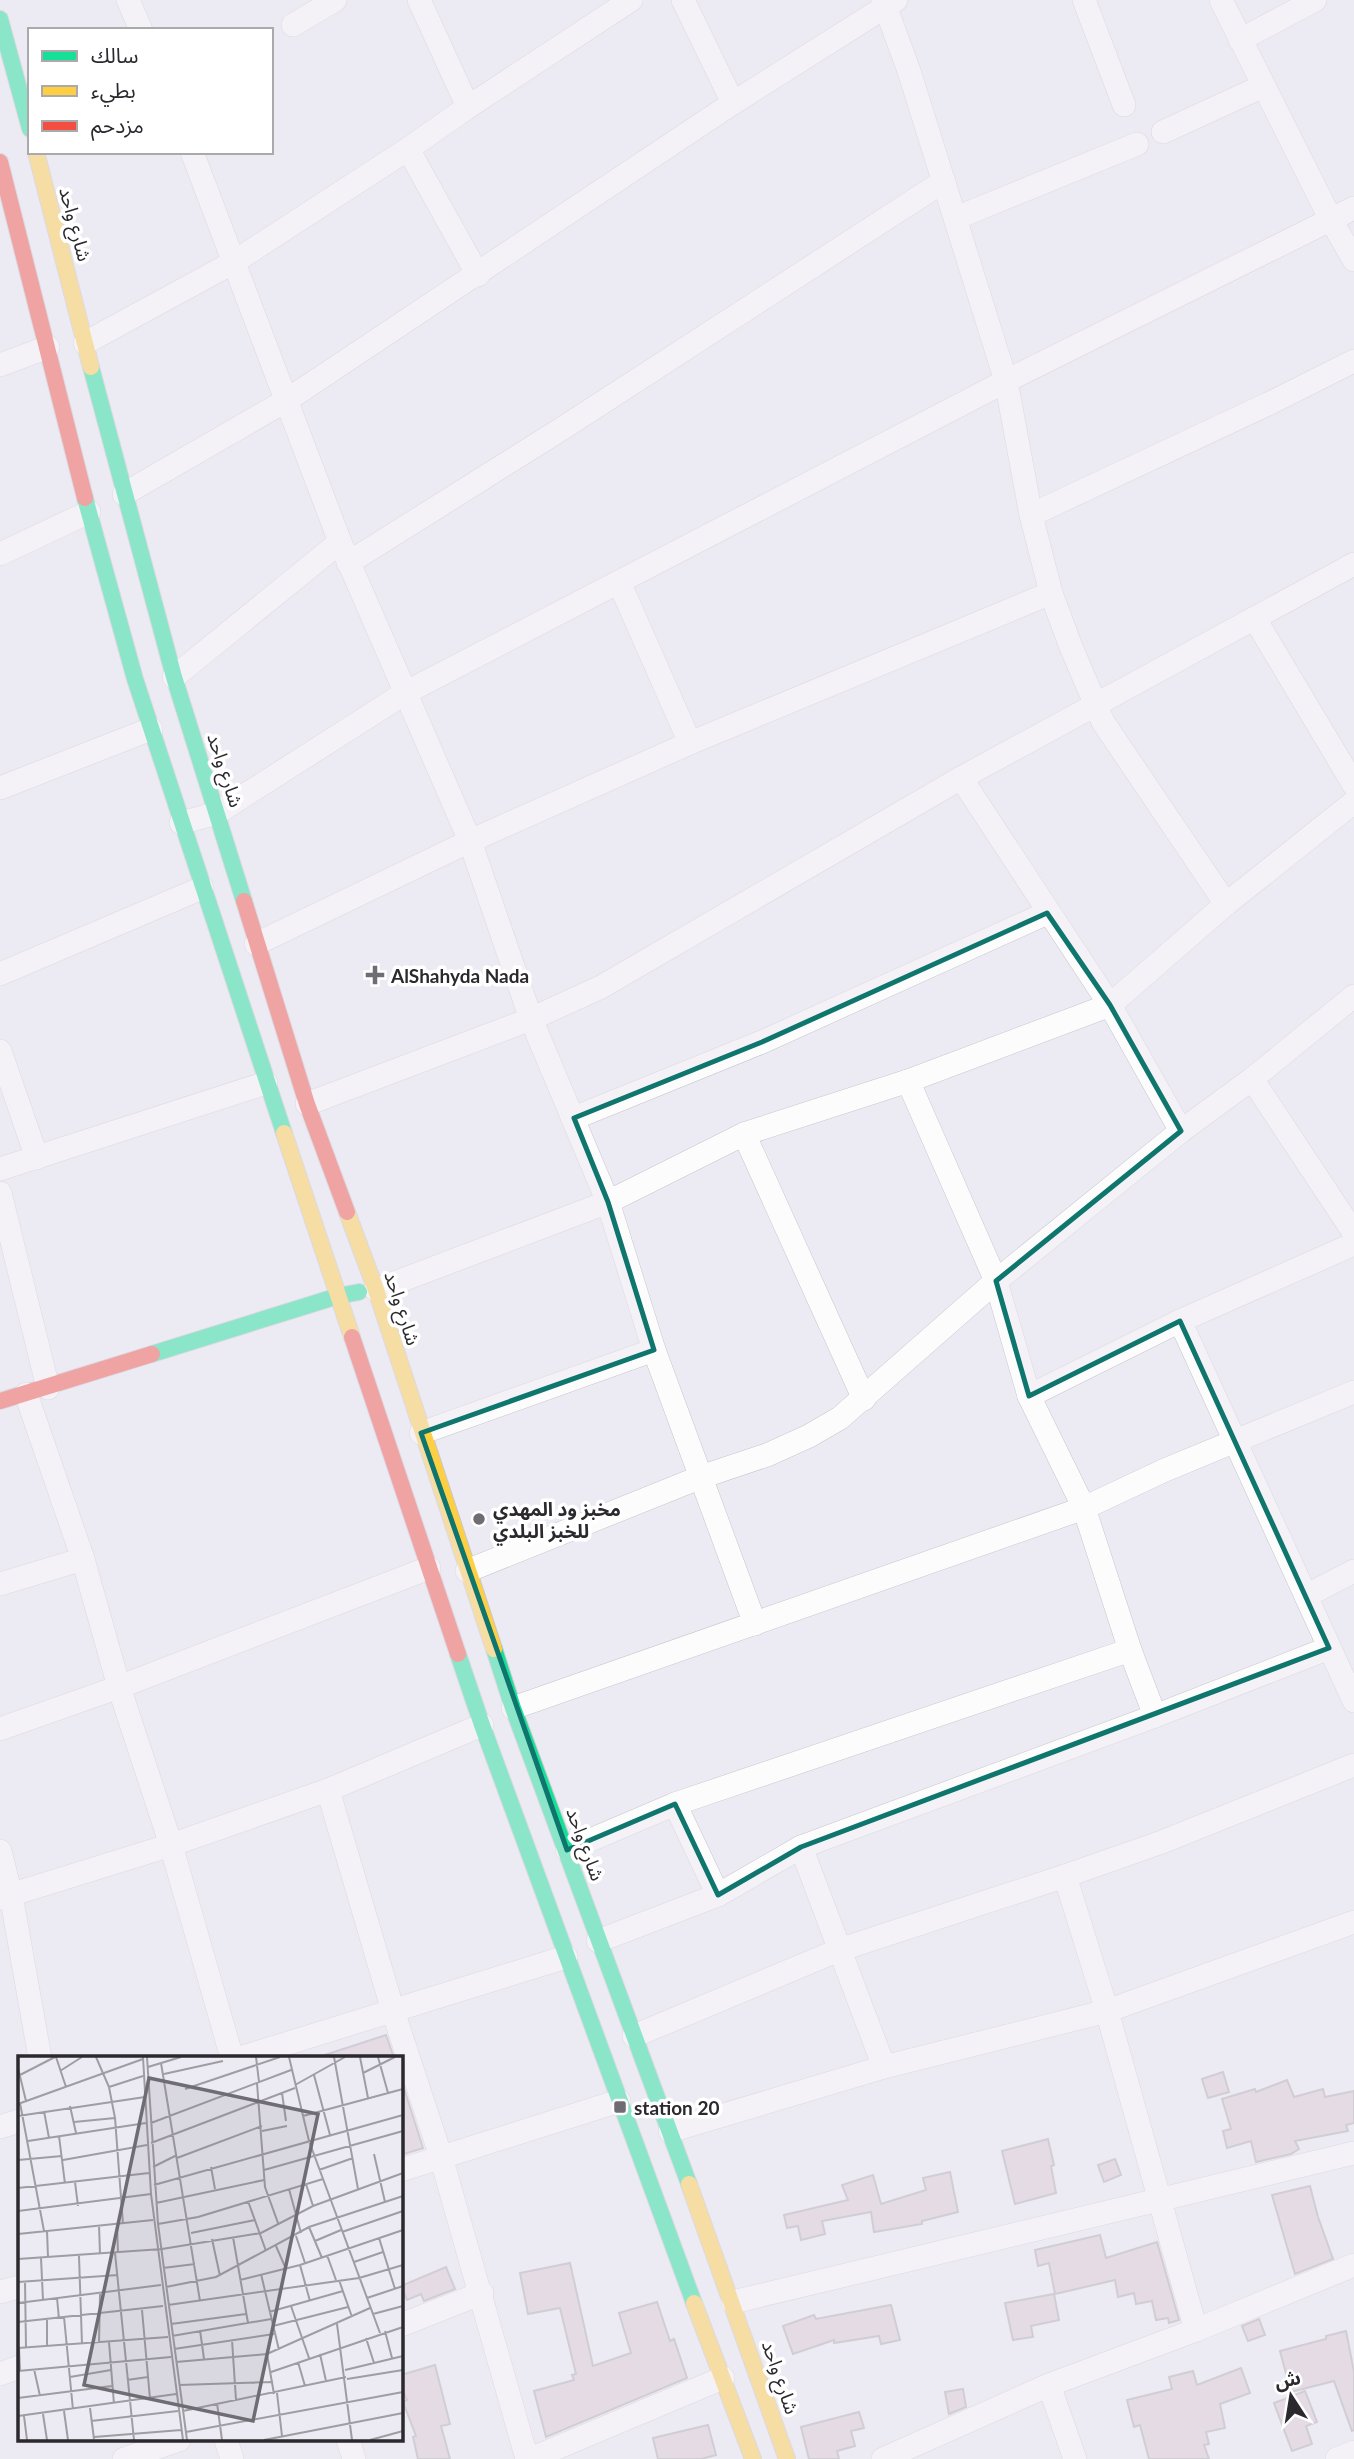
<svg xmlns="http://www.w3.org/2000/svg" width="1354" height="2459" viewBox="0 0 1354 2459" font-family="Lato,'Noto Sans Arabic',sans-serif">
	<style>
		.building { fill: #dacad6; stroke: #b0acb2; stroke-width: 2 }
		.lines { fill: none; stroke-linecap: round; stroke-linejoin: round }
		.street-casing { stroke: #c8c7cd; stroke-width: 24 }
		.fast-casing { stroke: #c8c7cd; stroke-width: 18 }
		.slow-casing { stroke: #c8c7cd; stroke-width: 18 }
		.jam-casing { stroke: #c8c7cd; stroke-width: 18 }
		.street { stroke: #fcfcfd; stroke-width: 23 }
		.fast { stroke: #16e098; stroke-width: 16 }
		.slow { stroke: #ffcf43; stroke-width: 16 }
		.jam { stroke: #f24e42; stroke-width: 16 }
		.marked { fill: none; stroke: #0f766e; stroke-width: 5; stroke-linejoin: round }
		.poi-dot { fill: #6f6d73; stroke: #fff; stroke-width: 2.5 }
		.labels { text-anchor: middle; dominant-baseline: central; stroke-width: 7; stroke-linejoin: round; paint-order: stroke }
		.street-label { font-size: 19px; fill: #2b292e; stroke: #fff }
		.poi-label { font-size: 19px; font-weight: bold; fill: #2b292e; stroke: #fff; text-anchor: start }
		.inset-road { fill: none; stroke: #9f9da4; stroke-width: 2 }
		.view { fill: #6f6d73; fill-opacity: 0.15; stroke: #6f6d73; stroke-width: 3.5 }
		.inset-edge { fill: none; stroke: #2b292e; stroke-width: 3.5 }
	</style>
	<rect width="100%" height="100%" fill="#eceaf2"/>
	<g class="building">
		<polygon points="386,2035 394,2058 326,2058 325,2055"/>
		<polygon points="1223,2072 1229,2092 1208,2098 1202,2079"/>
		<polygon points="401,2079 423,2148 401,2155"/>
		<polygon points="1287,2080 1294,2097 1323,2089 1325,2097 1354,2091 1354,2123 1346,2125 1348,2131 1295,2141 1299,2149 1291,2154 1256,2162 1251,2141 1227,2148 1223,2131 1231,2129 1222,2099 1255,2089 1256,2092"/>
		<polygon points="1048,2139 1054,2165 1051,2166 1056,2193 1015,2204 1002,2151"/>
		<polygon points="1115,2159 1121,2175 1104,2182 1098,2165"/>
		<polygon points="950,2172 958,2212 922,2221 922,2224 874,2232 871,2212 822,2221 825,2234 801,2240 798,2226 787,2228 784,2215 848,2200 842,2185 873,2175 881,2204 926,2190 923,2178"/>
		<polygon points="1310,2186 1318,2217 1333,2259 1295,2274 1272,2195"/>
		<polygon points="1100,2235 1106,2258 1157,2242 1179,2320 1169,2323 1168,2318 1156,2320 1152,2301 1136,2304 1134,2293 1118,2297 1115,2280 1055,2294 1049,2263 1038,2266 1035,2250"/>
		<polygon points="570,2263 593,2366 631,2353 619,2313 657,2302 670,2341 674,2339 687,2378 546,2437 534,2391 574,2380 572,2375 576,2374 560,2308 528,2314 520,2273"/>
		<polygon points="446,2267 455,2289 424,2301 421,2294 407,2300 401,2286"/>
		<polygon points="1054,2294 1059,2320 1031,2326 1033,2337 1013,2340 1005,2303"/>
		<polygon points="891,2305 900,2340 881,2344 879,2336 834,2343 834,2340 793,2354 783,2326 814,2315 816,2319"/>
		<polygon points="1259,2319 1265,2335 1248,2341 1242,2326"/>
		<polygon points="1346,2331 1354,2372 1354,2430 1352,2431 1334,2381 1291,2392 1280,2351 1326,2339 1326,2336"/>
		<polygon points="435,2365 450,2424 441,2426 450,2459 418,2459 413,2437 416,2436 403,2402 407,2400 401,2387 401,2375"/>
		<polygon points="1241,2368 1250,2393 1220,2404 1225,2428 1206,2432 1209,2444 1204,2445 1209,2459 1149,2459 1140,2425 1134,2427 1127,2400 1172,2389 1169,2377 1193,2371 1197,2385"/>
		<polygon points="963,2389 966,2407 949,2414 945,2392"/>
		<polygon points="1305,2391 1317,2422 1306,2426 1312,2444 1292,2451 1274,2403"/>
		<polygon points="859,2412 864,2428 851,2431 855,2446 837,2451 839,2459 809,2459 801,2427"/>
		<polygon points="708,2425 716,2455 701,2459 658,2459 653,2438"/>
	</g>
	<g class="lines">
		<defs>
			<g id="street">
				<polyline points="128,0 141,30"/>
				<polyline points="419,0 468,107"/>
				<polyline points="683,0 733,103"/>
				<polyline points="883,0 909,71 1006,381 1031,515 1051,593 1071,647 1103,722 1226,904"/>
				<polyline points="1084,0 1124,105"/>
				<polyline points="1221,0 1331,220 1354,260"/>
				<polyline points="293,25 335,0"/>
				<polyline points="1240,40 1315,0"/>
				<polyline points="1163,132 1263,86"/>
				<polyline points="408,149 478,275"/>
				<polyline points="192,152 340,542 470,841 531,1019 608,1202 654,1350 755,1624"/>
				<polyline points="956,218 1137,144"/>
				<polyline points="85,343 234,262 408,149 468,107 631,0"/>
				<polyline points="0,365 48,347"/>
				<polyline points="124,494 287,400 733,103 896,0"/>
				<polyline points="1031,515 1268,404 1354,361"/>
				<polyline points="0,554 89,512"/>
				<polyline points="348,563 563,428 944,181"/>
				<polyline points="619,582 690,743"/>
				<polyline points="1255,619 1354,785"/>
				<polyline points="174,677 340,542"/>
				<polyline points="961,778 1110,1005 1181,1131"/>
				<polyline points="0,788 151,729"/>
				<polyline points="181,823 217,813 405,693 1006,381 1354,208"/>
				<polyline points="256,944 470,841 690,743 1051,593"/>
				<polyline points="0,974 202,888"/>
				<polyline points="0,1051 37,1158"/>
				<polyline points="1252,1079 1354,1233"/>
				<polyline points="908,1081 996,1281 1029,1396 1084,1508 1130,1650 1155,1716"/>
				<polyline points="307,1104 531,1019 601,987 961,778 1354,564"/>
				<polyline points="574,1118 762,1042 1047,913"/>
				<polyline points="744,1134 864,1399"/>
				<polyline points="0,1169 266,1083"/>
				<polyline points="0,1193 48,1388"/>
				<polyline points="376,1290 608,1202 744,1134 908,1081 1110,1005 1226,904 1354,802"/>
				<polyline points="1180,1321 1354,1701"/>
				<polyline points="26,1394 83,1559 119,1687 171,1845 232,2058"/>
				<polyline points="1029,1396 1180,1321 1354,1244"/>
				<polyline points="421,1433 654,1350"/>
				<polyline points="467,1571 701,1477 767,1455 809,1436 840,1418 996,1281 1181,1131 1252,1079 1354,996"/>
				<polyline points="0,1584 83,1559"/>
				<polyline points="1306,1596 1354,1571"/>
				<polyline points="513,1708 1084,1508 1165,1470 1354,1392"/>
				<polyline points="0,1729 119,1687 429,1568"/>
				<polyline points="328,1790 393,2011 441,2157 527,2459"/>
				<polyline points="675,1804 718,1895"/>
				<polyline points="801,1847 884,2067"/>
				<polyline points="567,1850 675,1804 1130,1650"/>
				<polyline points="0,1851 11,1895 40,2058"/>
				<polyline points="1065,1876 1107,2011 1196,2330"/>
				<polyline points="0,1898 171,1845 328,1790 482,1725"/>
				<polyline points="598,1941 718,1895 801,1847 1155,1716 1329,1648"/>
				<polyline points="634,2036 839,1950 1065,1876 1162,1842 1354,1765"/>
				<polyline points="240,2058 566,1957"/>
				<polyline points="0,2127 19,2121"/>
				<polyline points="670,2131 884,2067 1107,2011 1354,1922"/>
				<polyline points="401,2170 619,2101"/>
				<polyline points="0,2292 19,2287"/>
				<polyline points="733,2302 1354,2153"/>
				<polyline points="401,2325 482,2293"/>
				<polyline points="0,2374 19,2367"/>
				<polyline points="1049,2385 1075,2459"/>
				<polyline points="226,2440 232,2459"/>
				<polyline points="348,2440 354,2459"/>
				<polyline points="124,2459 179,2440"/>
				<polyline points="530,2459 723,2378"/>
				<polyline points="883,2459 1049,2385 1196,2330 1354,2265"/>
				<polyline points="1337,2459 1354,2452"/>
			</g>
			<g id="fast">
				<polyline points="0,19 30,129"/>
				<polyline points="91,367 174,677 244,901"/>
				<polyline points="85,498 135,679 284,1133"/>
				<polyline points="152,1354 338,1296 359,1292"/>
				<polyline points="494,1649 513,1708 689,2184"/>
				<polyline points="458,1654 482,1725 694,2303"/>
			</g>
			<g id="slow">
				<polyline points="36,152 91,367"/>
				<polyline points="284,1133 352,1337"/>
				<polyline points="347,1212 376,1290 494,1649"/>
				<polyline points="689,2184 787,2459"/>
				<polyline points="694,2303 753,2459"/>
			</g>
			<g id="jam">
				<polyline points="0,162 85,498"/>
				<polyline points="244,901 307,1104 347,1212"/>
				<polyline points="352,1337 458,1654"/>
				<polyline points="0,1401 152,1354"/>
			</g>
		</defs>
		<use href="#street" class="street-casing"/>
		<use href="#fast" class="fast-casing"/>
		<use href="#slow" class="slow-casing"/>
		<use href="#jam" class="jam-casing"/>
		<use href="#street" class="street"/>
		<use href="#fast" class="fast"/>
		<use href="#slow" class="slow"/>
		<use href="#jam" class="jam"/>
	</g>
	<path d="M0 0H1354V2459H0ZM1047,913L1110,1005L1181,1131L996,1281L1029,1396L1180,1321L1329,1648L801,1847L718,1895L675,1804L567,1850L421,1433L654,1350L608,1202L574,1118L762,1042Z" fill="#eceaf2" fill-opacity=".55" fill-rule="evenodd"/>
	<path class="marked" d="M1047,913L1110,1005L1181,1131L996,1281L1029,1396L1180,1321L1329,1648L801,1847L718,1895L675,1804L567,1850L421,1433L654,1350L608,1202L574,1118L762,1042Z"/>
	<g class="poi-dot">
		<path d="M371.5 964.5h7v7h7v7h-7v7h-7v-7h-7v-7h7z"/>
		<circle cx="479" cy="1519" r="7"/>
		<rect x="613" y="2100" width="14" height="14" rx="3.5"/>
	</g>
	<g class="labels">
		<g class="street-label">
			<text transform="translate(76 224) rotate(75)">شارع واحد</text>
			<text transform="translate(226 770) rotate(72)">شارع واحد</text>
			<text transform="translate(403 1308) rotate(72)">شارع واحد</text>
			<text transform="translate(586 1844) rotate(70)">شارع واحد</text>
			<text transform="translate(781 2377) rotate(71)">شارع واحد</text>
		</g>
		<g class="poi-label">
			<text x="391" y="975">AlShahyda Nada</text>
			<text x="493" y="1508">مخبز ود المهدي<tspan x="493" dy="22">للخبز البلدي</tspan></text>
			<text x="634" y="2107">station 20</text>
		</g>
	</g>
	<g transform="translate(18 2056)">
		<rect width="385" height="385" fill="#eceaf2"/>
		<path class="inset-road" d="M38,1L48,31M78,1L91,31L97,62L105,168M125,1L133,138L165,384M129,1L140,168L169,384M238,1L241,26M271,1L291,85L362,277M316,1L340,133M342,1L350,42M360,1L370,37M143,7L182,245M130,11L163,1M0,12L8,45M42,15L64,1M345,17L377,1M146,18L205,5M296,19L312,79M0,20L37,1M239,27L247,131L260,167M277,29L327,1M91,31L125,20M167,33L262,1M264,37L268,65M2,47L26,175M0,48L125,3M52,50L58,77M26,55L31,82M0,60L127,41M285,60L385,33M56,66L97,62M133,67L273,14M244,75L269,70M41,80L47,128M10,85L128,67M133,87L277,32M356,98L367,146M159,102L244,70M0,104L44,100M45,104L129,89M135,111L159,99M193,111L197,133M246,114L385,75M301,114L335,102M57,126L60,150M288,128L295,150M136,129L385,59M0,132L131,117M271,133L283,177M230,145L248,195M138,147L246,124M0,155L133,138M99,168L100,197M140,168L180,161L305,123M81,169L82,198M291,171L304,202M29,175L30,201M324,176L385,155M173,177L237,164M0,178L135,164M278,180L287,207M215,181L230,267M361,182L377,233M194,183L202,220M297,185L323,174M258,190L268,213M97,197L116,384M309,199L318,224M61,200L64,288M23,202L25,244M0,203L144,193L243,177L295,150L385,117M336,206L365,196M282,209L292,245M145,212L177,208M243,218L261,294M222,224L282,209L385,174M321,224L334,261M7,225L8,291M0,226L100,219M148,231L198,221L291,171L385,140M39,242L41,263M349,242L385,230M0,247L143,229M150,249L341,222L385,209M273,250L291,302M124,254L132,343M251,256L325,235M355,258L385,250M46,261L55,354M0,266L145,250M153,268L228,258M319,268L334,384M255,270L330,251M182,274L186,303M367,275L374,302M154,280L253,263M348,282L356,307M214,284L218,344M91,286L96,348M81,287L82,238M29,290V263M0,292L150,281M1,292L2,315M156,293L256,278M249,298L256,338M302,298L308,325M158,306L249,298L352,252M280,306L287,330M16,313L22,340M327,314L385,300M0,315L153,301M253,316L385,271M52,321L93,314M329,323L385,314M109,324L130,321M161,329L255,326M259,337L264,380M0,342L94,330M199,347L204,384M72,352L76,383M46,355L50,384M165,355L328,321M25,358L29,384M0,360L158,338M6,360L9,384M73,365L160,355M168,376L385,336M76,381L163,374M246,384L385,357M352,384L385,375"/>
		<path class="view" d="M131,22L300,58L235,365L66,329Z"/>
		<rect width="385" height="385" class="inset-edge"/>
	</g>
	<rect x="28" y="28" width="245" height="126" fill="#ffffff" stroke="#aaa9ab" stroke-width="2"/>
	<rect x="42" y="51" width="35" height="10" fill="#16e098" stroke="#aaa9ab" stroke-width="2"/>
	<text x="91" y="63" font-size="21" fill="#2b292e">سالك</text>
	<rect x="42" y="86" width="35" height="10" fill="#ffcf43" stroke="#aaa9ab" stroke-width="2"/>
	<text x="91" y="98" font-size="21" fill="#2b292e">بطيء</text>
	<rect x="42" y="121" width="35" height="10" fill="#f24e42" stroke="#aaa9ab" stroke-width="2"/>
	<text x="91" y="133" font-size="21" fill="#2b292e">مزدحم</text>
	<g transform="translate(1291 2396) rotate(348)" stroke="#ffffff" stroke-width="5" paint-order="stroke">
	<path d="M0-5L12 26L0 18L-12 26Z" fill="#2b292e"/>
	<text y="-10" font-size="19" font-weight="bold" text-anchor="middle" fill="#2b292e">ش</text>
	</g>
</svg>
